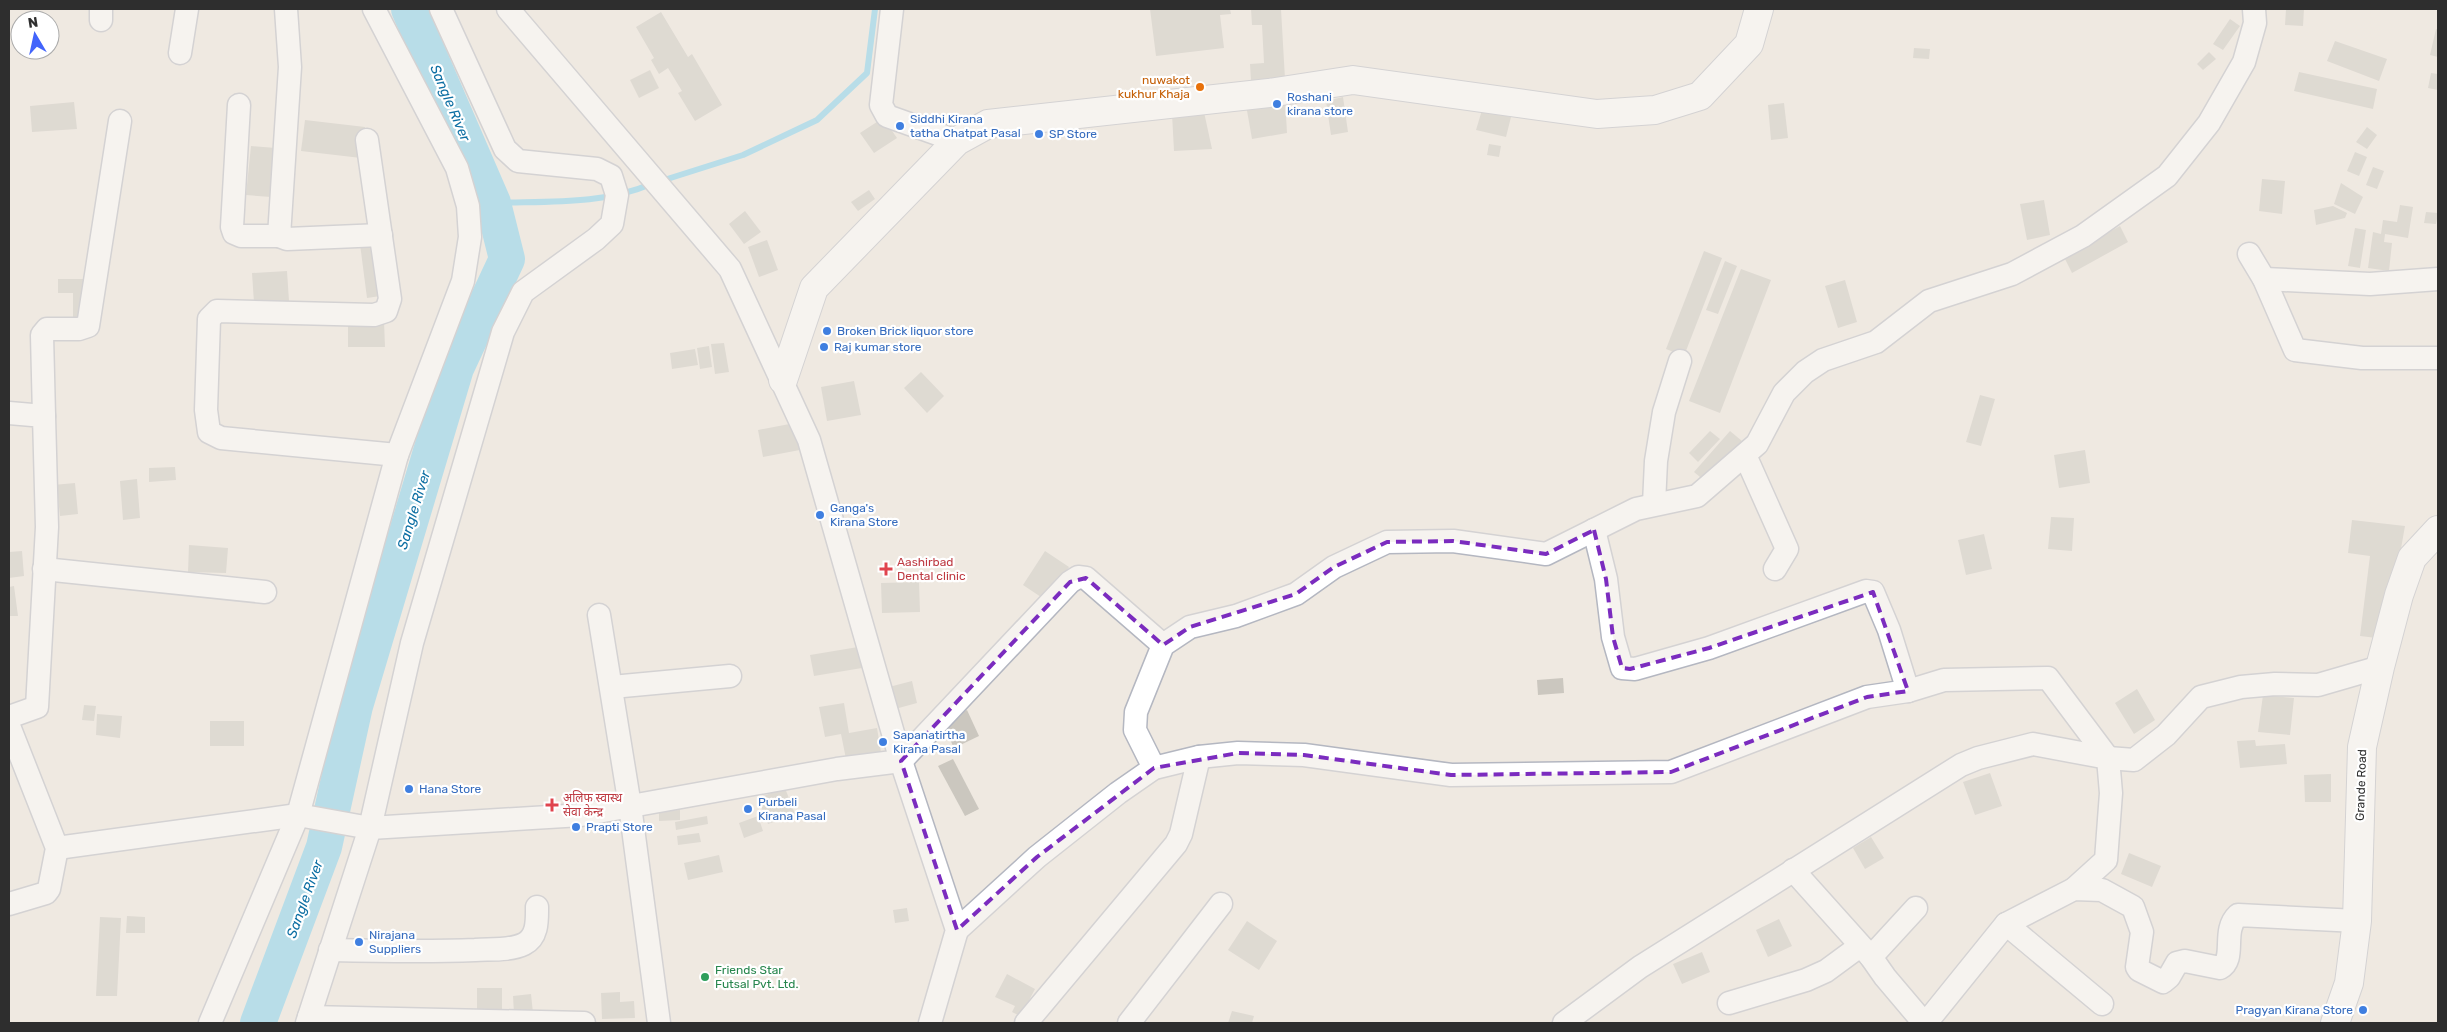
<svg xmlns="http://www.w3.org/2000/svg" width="2447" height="1032" viewBox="0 0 2447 1032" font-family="Rubik,'Noto Sans Devanagari',sans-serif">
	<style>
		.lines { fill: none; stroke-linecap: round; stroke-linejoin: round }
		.stream { stroke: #75cff0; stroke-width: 6 }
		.river { stroke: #75cff0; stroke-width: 36 }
		.building { fill: #cbc7bf }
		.street-casing { stroke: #b4b7c1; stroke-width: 25 }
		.secondary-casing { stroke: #b4b7c1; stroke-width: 30 }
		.street { stroke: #fff; stroke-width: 22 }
		.secondary { stroke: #fff; stroke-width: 28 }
		.marked { fill: none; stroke: #7b2cbf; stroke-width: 4; stroke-dasharray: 10 6; stroke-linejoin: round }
		.food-dot { fill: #e8710a; stroke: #fff; stroke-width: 2 }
		.shop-dot { fill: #3f7fe0; stroke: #fff; stroke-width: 2 }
		.health-dot { fill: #e0444e; stroke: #fff; stroke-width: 2 }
		.leisure-dot { fill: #2e9e5b; stroke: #fff; stroke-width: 2 }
		.labels { text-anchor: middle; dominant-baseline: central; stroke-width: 4.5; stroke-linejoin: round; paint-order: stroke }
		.food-label { font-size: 12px; fill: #c56008; stroke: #fff; text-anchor: end }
		.shop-label { font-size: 12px; fill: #366cbe; stroke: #fff; text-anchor: start }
		.health-label { font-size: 12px; fill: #be3a42; stroke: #fff; text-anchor: start }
		.street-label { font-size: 12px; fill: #2e2e2e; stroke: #fff }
		.leisure-label { font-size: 12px; fill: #27864d; stroke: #fff; text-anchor: start }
		.water-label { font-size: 14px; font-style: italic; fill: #0d6fa3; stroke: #fff }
	</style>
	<rect width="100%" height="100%" fill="#efe9e1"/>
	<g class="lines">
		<g class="stream">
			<polyline points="661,181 743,155 817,120 867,73 875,9"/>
			<path d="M493,203C545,201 603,205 651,184"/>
		</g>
		<polyline class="river" points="258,1023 324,847 355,706 456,368 507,259 493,203 409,9"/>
	</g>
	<g class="building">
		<polygon points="1150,9 1230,9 1231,14 1220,15 1224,48 1156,56"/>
		<polygon points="1251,9 1281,9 1285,79 1251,81 1250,64 1264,63 1262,25 1252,25"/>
		<polygon points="2286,9 2304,9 2303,26 2285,25"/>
		<polygon points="661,12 688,57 692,54 722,105 695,121 678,93 682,91 668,68 659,74 651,60 654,58 636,27"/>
		<polygon points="2230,19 2240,26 2223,50 2213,44"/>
		<polygon points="2436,29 2438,30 2438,57 2430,55"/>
		<polygon points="2335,41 2387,59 2379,81 2327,61"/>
		<polygon points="1914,48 1930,49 1929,59 1913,58"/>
		<polygon points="2209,52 2216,59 2203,70 2197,64"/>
		<polygon points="650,70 659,88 639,98 630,80"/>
		<polygon points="2299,72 2377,89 2373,109 2294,91"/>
		<polygon points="2431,73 2438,74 2438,90 2428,88"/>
		<polygon points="1343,97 1348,132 1331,135 1326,101"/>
		<polygon points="1285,98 1287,133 1252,139 1246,105"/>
		<polygon points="74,102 77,129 32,132 30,106"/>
		<polygon points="1784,103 1788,138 1771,140 1768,105"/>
		<polygon points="1482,110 1511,117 1506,137 1476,130"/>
		<polygon points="1204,112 1212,149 1174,151 1172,114"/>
		<polygon points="883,118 897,138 874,153 860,133"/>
		<polygon points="305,120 365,127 361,158 301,151"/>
		<polygon points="2367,127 2377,135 2367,149 2356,142"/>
		<polygon points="1489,144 1501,146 1499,157 1487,155"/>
		<polygon points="251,146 276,148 271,197 246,195"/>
		<polygon points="2355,152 2367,157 2359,176 2347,171"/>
		<polygon points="2373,167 2384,171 2377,189 2366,185"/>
		<polygon points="2262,179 2285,181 2282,214 2259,211"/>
		<polygon points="2341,183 2363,197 2355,214 2334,204"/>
		<polygon points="869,190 875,199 858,211 851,202"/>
		<polygon points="2044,200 2050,235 2027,240 2020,204"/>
		<polygon points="2400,205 2413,207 2408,238 2385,234 2384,242 2392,243 2389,271 2368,268 2373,232 2381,234 2383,220 2397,222"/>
		<polygon points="2333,206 2347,213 2345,218 2316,225 2314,210"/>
		<polygon points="745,211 761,232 744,244 729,224"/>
		<polygon points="2426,212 2438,213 2436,224 2424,223"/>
		<polygon points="2120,226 2128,242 2072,273 2064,257"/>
		<polygon points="2355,228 2366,230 2360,268 2348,266"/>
		<polygon points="767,240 778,270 759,277 748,247"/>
		<polygon points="380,241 387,295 367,298 360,244"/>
		<polygon points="1704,251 1722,258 1684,356 1666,349"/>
		<polygon points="1725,261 1737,266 1718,314 1706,310"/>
		<polygon points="1741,269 1771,280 1720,413 1689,401"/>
		<polygon points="287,271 289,301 254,303 252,273"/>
		<polygon points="58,279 83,279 83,317 73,317 73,293 58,293"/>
		<polygon points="1845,280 1857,322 1838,328 1825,286"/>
		<polygon points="348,321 384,321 385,347 348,347"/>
		<polygon points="724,343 729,372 715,374 711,344"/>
		<polygon points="709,346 712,367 700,369 697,348"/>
		<polygon points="695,349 698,365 672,369 670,353"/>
		<polygon points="921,372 944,396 927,413 904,388"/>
		<polygon points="854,381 861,415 827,421 821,387"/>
		<polygon points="1980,395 1995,399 1981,446 1966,442"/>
		<polygon points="800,422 805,449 763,457 758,430"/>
		<polygon points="1710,431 1720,439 1698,462 1689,453"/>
		<polygon points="1730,431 1742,441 1706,482 1694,472"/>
		<polygon points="2085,450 2090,483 2059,488 2054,455"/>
		<polygon points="175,467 176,480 149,482 149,468"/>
		<polygon points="137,479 140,518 123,520 120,481"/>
		<polygon points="75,483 78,514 60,516 58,497 54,497 53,485"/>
		<polygon points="2051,517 2074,518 2072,551 2048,549"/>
		<polygon points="2352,520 2405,526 2385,639 2360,636 2370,556 2348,553"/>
		<polygon points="1984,534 1992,569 1966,575 1958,540"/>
		<polygon points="189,545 228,548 226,573 188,572"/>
		<polygon points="22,551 24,576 9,578 9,552"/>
		<polygon points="1045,551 1069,567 1047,601 1023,585"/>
		<polygon points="919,582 920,612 882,613 881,583"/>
		<polygon points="14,586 18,616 9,616 9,587"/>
		<polygon points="864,646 868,667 814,676 810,655"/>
		<polygon points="1563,678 1564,693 1538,695 1537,680"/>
		<polygon points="912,681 917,703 895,709 889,687"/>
		<polygon points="2137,689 2155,720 2134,734 2115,703"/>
		<polygon points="2263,695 2294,698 2290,735 2258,732"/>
		<polygon points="844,703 849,733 877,728 882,758 847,764 841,734 825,737 819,707"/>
		<polygon points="84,705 96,706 94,721 82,720"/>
		<polygon points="967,710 979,736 954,748 942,722"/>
		<polygon points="97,714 122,716 120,738 96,735"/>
		<rect x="210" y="721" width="34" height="25"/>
		<polygon points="2255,740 2256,746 2285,744 2287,764 2240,768 2237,741"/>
		<polygon points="953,759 979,809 965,816 938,766"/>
		<polygon points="1990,773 2002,806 1975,815 1963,782"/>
		<polygon points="2331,774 2331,802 2305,802 2304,775"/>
		<polygon points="785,788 795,814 768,824 758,798"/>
		<polygon points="680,810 680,820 659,821 659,811"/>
		<polygon points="707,816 708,824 676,830 675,822"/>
		<polygon points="758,816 763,831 744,838 739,823"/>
		<polygon points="699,833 701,842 678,845 677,836"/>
		<polygon points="1871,837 1884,858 1865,869 1853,848"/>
		<polygon points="2129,853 2161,866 2152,887 2121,874"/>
		<polygon points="719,855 723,872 688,880 684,863"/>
		<polygon points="907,908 909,921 895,923 893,910"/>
		<polygon points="127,916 145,917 145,933 126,933"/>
		<polygon points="100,917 121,918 117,996 96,996"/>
		<polygon points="1779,919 1792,946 1768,957 1756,930"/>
		<polygon points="1247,921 1277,941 1259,970 1228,950"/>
		<polygon points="1702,952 1710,972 1682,984 1673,964"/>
		<polygon points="1007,974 1035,989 1023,1012 1021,1011 1018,1015 1012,1012 1015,1006 995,997"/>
		<rect x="477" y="988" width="25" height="25"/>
		<polygon points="620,992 620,1002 634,1001 635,1018 602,1019 601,993"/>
		<polygon points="531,994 533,1013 514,1014 513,996"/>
		<polygon points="1232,1011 1254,1016 1252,1023 1228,1023"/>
	</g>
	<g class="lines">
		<defs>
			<g id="street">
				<polyline points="286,9 290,67 279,236 287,239 381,235"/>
				<polyline points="508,9 730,269 809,440 901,761 957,930 930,1023"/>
				<polyline points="892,9 881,105 887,116 957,141"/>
				<polyline points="101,20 101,9"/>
				<polyline points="180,53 187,9"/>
				<polyline points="239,105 232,227 234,233 241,236 279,236"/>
				<polyline points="367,140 390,299 386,311 374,315 217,311 209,319 206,410 209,432 221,438 397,455"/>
				<polyline points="2249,254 2264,279 2295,350 2362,358 2438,358"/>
				<polyline points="2264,279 2370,284 2438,279"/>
				<polyline points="9,413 44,416 47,527 37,707 9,717"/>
				<polyline points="44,416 42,335 47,329 79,329 88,326 120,121"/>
				<polyline points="1745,455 1787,549 1775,569"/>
				<polyline points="1654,504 1656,461 1664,412 1680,361"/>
				<polyline points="1594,530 1606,579 1613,637 1622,668 1635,669 1709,648 1866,591 1873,592 1889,630 1908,691"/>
				<polyline points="44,569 265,592"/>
				<polyline points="599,615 630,806 659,1023"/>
				<polyline points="612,687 730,676"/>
				<polyline points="9,726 57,848 49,889 46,893 9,904"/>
				<polyline points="1154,768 1135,730 1136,712 1163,645 1190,627 1236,616 1296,594 1334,567 1387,542 1453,541 1546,554 1636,509 1697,496 1757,444 1784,393 1805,372 1823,360 1876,342 1929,301 2012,274 2083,236 2167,176 2209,123 2244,62 2255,23 2254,9"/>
				<polyline points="57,848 298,815 370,828 581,815 837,769 901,761 1070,582 1078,577 1086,578 1163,645"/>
				<polyline points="1793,870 1871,957 1885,977 1924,1023"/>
				<polyline points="2006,924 2102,1004"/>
				<polyline points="957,930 1037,857 1118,793 1154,768 1199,757 1238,753 1304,755 1451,775 1671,772 1867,697 1908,691 1944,680 2048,678 2108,758 2111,793 2106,860 2074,889"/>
				<path d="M330,950C379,951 427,952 475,950C490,949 510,951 524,944C538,937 537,920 537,907"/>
				<polyline points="1871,957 1916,908"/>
				<polyline points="1729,1003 1806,980 1826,971 1860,946"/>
				<polyline points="309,1017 584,1023"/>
				<polyline points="210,1023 298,815 397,455 463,281 470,237 468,206 457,168 374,9"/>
				<polyline points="307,1023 370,828 412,643 503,332 523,292 596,239 612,224 617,195 611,176 597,169 518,161 505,149 441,9"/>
				<polyline points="1026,1023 1176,844 1181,834 1199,757"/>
				<polyline points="1129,1023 1221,904"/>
				<polyline points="1564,1023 1640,967 1961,765 1978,758 2033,744 2108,758 2134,760 2166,735 2201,697 2241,687 2275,684 2318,685 2380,667"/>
				<path d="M1926,1023L2006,924L2074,889L2102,890L2133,907L2142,932L2137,967L2139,970L2163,982L2169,977L2177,963L2185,961L2220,968C2237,959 2221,931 2238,915L2357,921"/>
			</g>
			<g id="secondary">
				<polyline points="783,380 814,288 957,141 988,124 1269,93 1353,80 1597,114 1655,110 1700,96 1749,44 1759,9"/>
				<polyline points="2335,1023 2349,983 2357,921 2362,747 2380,667 2399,595 2412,558 2438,530"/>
			</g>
		</defs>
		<use href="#street" class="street-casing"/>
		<use href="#secondary" class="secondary-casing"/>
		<use href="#street" class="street"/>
		<use href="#secondary" class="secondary"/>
	</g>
	<path d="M0 0H2447V1032H0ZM1594,530L1606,579L1613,637L1622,668L1630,669L1709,648L1873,592L1908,691L1867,697L1671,772L1451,775L1304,755L1238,753L1154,768L1037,857L957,930L901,761L1070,582L1086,578L1163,645L1190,627L1296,594L1334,567L1387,542L1453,541L1546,554Z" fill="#efe9e1" fill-opacity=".55" fill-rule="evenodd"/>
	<path class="marked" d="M1594,530L1606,579L1613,637L1622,668L1630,669L1709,648L1873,592L1908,691L1867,697L1671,772L1451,775L1304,755L1238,753L1154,768L1037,857L957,930L901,761L1070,582L1086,578L1163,645L1190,627L1296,594L1334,567L1387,542L1453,541L1546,554Z"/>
	<circle class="food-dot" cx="1200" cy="87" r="5"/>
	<g class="shop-dot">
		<circle cx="1277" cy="104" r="5"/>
		<circle cx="900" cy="126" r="5"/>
		<circle cx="1039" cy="134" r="5"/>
		<circle cx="827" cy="331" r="5"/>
		<circle cx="824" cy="347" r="5"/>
		<circle cx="820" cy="515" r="5"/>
		<circle cx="883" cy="742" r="5"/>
		<circle cx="409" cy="789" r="5"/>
		<circle cx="748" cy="809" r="5"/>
		<circle cx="576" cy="827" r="5"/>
		<circle cx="359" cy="942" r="5"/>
		<circle cx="2363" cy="1010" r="5"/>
	</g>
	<g class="health-dot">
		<path d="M883.5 561.5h5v5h5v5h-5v5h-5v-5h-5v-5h5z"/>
		<path d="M549.5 797.5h5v5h5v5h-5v5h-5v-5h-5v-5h5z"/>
	</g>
	<circle class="leisure-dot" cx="705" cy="977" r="5"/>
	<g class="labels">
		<g class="food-label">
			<text x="1190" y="80">nuwakot<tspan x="1190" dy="14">kukhur Khaja</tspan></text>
		</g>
		<g class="shop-label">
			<text x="1287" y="97">Roshani<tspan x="1287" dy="14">kirana store</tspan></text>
			<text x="910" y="119">Siddhi Kirana<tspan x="910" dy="14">tatha Chatpat Pasal</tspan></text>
			<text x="1049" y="134">SP Store</text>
			<text x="837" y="331">Broken Brick liquor store</text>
			<text x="834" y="347">Raj kumar store</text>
			<text x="830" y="508">Ganga's<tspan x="830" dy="14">Kirana Store</tspan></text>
			<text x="893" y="735">Sapanatirtha<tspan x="893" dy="14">Kirana Pasal</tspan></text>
			<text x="419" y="789">Hana Store</text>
			<text x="758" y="802">Purbeli<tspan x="758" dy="14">Kirana Pasal</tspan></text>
			<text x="586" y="827">Prapti Store</text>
			<text x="369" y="935">Nirajana<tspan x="369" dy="14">Suppliers</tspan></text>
			<text x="2353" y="1010" text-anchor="end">Pragyan Kirana Store</text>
		</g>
		<g class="health-label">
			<text x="897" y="562">Aashirbad<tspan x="897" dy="14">Dental clinic</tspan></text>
			<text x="563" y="798">अलिफ स्वास्थ<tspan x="563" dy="14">सेवा केन्द्र</tspan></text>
		</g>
		<g class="street-label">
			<text transform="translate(2361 785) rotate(-88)">Grande Road</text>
		</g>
		<g class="leisure-label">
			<text x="715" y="970">Friends Star<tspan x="715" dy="14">Futsal Pvt. Ltd.</tspan></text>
		</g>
		<g class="water-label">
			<text transform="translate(450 103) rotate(67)">Sangle River</text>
			<text transform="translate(414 510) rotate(-73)">Sangle River</text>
			<text transform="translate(305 899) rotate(-70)">Sangle River</text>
		</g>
	</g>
	<rect width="2447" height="1032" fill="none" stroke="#2e2e2e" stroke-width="20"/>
	<g transform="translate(35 35) rotate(351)"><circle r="24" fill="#ffffff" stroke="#ababab"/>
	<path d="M0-4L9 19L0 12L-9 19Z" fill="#4264fb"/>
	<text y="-8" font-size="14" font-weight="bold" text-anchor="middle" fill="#2e2e2e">N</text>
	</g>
</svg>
